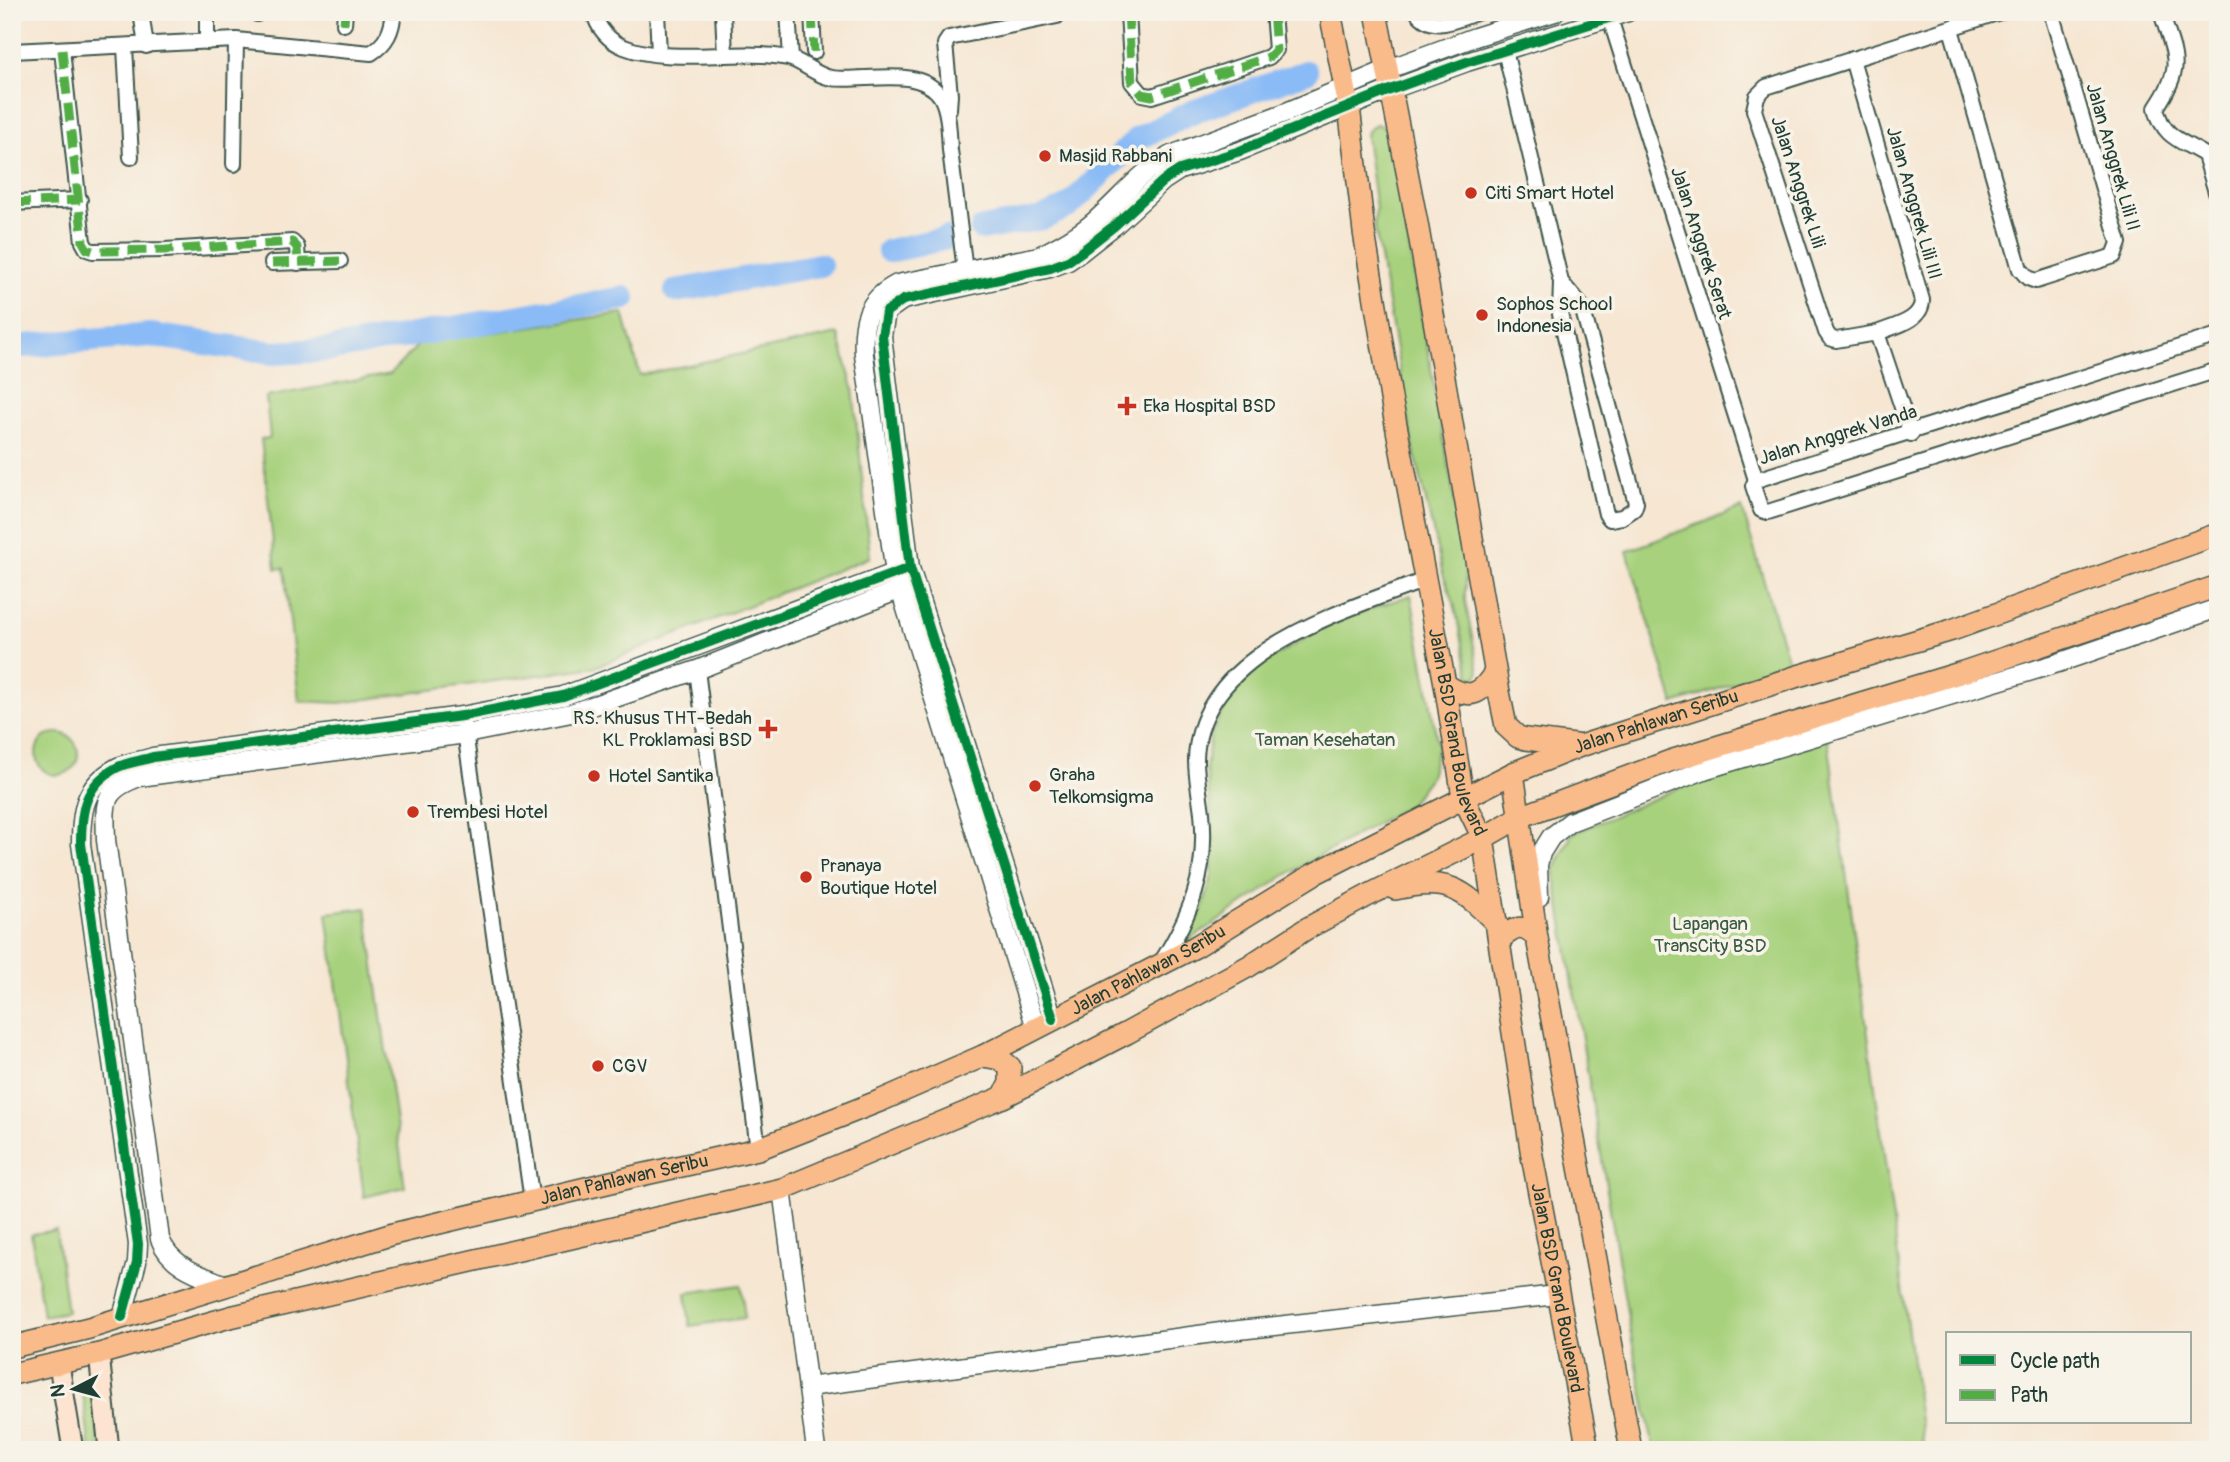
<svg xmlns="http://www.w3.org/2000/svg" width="2230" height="1462" viewBox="0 0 2230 1462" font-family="Pangolin,sans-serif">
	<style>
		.green { fill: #a7d17d; stroke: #638758; stroke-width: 2 }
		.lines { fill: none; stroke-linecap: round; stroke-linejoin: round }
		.river { stroke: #8abbf6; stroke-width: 24 }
		.minor-casing { stroke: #3f564c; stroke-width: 18 }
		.tertiary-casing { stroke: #3f564c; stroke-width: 21 }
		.secondary-casing { stroke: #3f564c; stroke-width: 23 }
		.primary-casing { stroke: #3f564c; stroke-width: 24 }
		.minor { stroke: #fff; stroke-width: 14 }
		.tertiary { stroke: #fff; stroke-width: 18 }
		.secondary { stroke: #fde4d1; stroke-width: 19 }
		.primary { stroke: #fabb8b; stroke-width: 21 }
		.quiet { stroke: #52ad45; stroke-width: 9; stroke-dasharray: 18 9; stroke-linecap: butt }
		.cycleway-casing { stroke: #f7f3e8; stroke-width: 15 }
		.cycleway { stroke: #00873e; stroke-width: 10 }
		.poi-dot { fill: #c8321e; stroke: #f7f3e8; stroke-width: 2.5 }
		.labels { text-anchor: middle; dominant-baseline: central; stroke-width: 7; stroke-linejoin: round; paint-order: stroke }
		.poi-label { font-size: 19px; fill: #1f3d34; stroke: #f7f3e8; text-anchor: start }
		.street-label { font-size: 19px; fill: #1f3d34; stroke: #f7f3e8 }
		.park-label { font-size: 19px; fill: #3a5b43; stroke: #f7f3e8 }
	</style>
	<rect width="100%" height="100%" fill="#f7f3e8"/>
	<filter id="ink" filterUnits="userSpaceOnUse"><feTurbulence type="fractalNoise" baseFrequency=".0143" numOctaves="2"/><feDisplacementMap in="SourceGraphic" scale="14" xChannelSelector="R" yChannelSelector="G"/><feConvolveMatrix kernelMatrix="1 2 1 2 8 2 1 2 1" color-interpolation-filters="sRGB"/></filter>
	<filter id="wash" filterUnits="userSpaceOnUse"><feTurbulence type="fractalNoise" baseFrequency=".00686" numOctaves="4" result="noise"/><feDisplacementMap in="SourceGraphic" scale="28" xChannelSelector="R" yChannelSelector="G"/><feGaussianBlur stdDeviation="1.57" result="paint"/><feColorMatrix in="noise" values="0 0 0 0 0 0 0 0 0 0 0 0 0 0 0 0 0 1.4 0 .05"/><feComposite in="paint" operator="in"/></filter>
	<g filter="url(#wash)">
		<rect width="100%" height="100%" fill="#f6e6d2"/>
		<g class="green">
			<polygon points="1376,124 1387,128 1389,133 1465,559 1465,601 1479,672 1477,677 1473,678 1470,676 1454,603 1443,574 1412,441 1374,223 1376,209 1366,136 1367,131"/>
			<polygon points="623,313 640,375 838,334 853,388 870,557 595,667 339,703 299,701 284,568 276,569 261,439 270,438 266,397 390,374 420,343"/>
			<polygon points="1742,508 1789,665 1674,704 1627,551"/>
			<polygon points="1411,595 1438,745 1430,777 1409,805 1283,877 1187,942 1202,910 1212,876 1213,832 1206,768 1211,734 1231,695 1264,663 1335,621"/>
			<circle cx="57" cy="754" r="21"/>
			<polygon points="1828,739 1924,1450 1654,1450 1631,1336 1554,869 1572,834 1699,779"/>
			<polygon points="366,908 405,1187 364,1197 327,913"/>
			<polygon points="56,1230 67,1312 43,1316 31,1234"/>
			<polygon points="741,1285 745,1318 690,1326 686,1293"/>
			<polygon points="87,1376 91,1378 100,1450 90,1450 81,1379"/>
		</g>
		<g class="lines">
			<g class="river">
				<polyline points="982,229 1043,218 1069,206 1137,139 1192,112 1306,72"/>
				<polyline points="889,251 947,238"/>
				<polyline points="676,291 820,265"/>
				<polyline points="12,347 150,335 274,353 327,350 624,298"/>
			</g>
		</g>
	</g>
	<g filter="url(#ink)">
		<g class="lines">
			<defs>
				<g id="minor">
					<polyline points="141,12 146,46"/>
					<polyline points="207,12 207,42"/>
					<polyline points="520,12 531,12"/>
					<path d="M594,12C597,28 609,41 624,47C669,65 739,48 788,58C801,60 814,75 831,78C863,83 920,64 941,97C949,111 949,134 950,150C955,190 960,230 965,271"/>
					<polyline points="657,12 659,54"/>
					<polyline points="723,12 725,55"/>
					<polyline points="788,12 791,58"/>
					<polyline points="812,12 814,52"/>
					<polyline points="1128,12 1132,82 1142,94 1152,96 1269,57 1276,50 1273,12"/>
					<path d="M1417,12C1434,34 1456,19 1479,12"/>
					<polyline points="1608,12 1756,480"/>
					<path d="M2161,12C2175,58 2185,65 2156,108C2163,138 2181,140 2205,155L2218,199"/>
					<polyline points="257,14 258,12"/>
					<polyline points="344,24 345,12"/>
					<polyline points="1951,29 2020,269 2028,278 2036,281 2114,256 2119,243 2051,12"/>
					<polyline points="125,47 131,157"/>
					<polyline points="62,50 83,242 87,249 93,251 165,250 292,242 297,247 298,263"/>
					<path d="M12,51L236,40L371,53C387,43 392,31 394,12"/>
					<polyline points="1505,51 1561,282 1560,314 1606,514 1610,519 1622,517 1634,509 1636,503 1582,307 1561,282"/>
					<path d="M1852,59L1922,300C1922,321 1894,326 1877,333"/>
					<polyline points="949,109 950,95 945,44 949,38 1057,16"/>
					<polyline points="234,164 236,40"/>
					<polyline points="12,203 80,200"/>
					<polyline points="272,263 340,261"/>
					<polyline points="2218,335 1756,480 1753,486 1761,510 1768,512 2218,370"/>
					<polyline points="1911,434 1877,333 1836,340 1830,338 1826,332 1754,110 1757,96 1766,87 2000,12"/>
					<polyline points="697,670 758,1149"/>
					<polyline points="464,725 532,1201"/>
					<path d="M1160,964C1191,915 1208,872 1202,813C1200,795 1196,778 1196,760C1198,652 1344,611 1425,580"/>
				</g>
				<g id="tertiary">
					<polyline points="1539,897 1538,865 1541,853 1551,837 1570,822 1704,770 2058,663 2218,608"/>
					<polyline points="1053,1019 910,568 882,336 886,312 903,300 1050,268 1068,261 1081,252 1114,226 1163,181 1180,170 1240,151 1390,90 1467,62 1628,12"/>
					<path d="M1036,1028L895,573L864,355C862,322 866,300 897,284L1039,256C1057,247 1074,238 1090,225C1118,202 1139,172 1171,155L1284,113L1386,70L1475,37L1555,12"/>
					<polyline points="782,1189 816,1450"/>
					<path d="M228,1286C202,1275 171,1268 160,1239L106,840C105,803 101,791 139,777L466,734L571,713L697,670L909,586"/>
					<path d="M122,1317L137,1262L138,1244L81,844C81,811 84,786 116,768C127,762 142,761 153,757L462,716L563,696L905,569"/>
					<polyline points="808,1387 1221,1332 1557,1295"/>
				</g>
				<g id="secondary">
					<polyline points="99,1354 109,1450"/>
					<polyline points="59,1365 73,1450"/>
				</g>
				<g id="primary">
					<path id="s1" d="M1330,12L1349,107L1364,232L1391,398L1445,684L1463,797L1483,838L1532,1156L1588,1450"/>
					<polyline points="1376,12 1417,223 1499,692 1506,726 1518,737 1526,739 1575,745"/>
					<path d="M1445,684C1469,701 1481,695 1495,672"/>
					<polyline points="1513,773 1537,938 1631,1450"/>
					<path d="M1395,889C1449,878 1460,887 1497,924"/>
					<path d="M1500,939C1515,927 1522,923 1537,938"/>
					<polyline points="983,1056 1000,1059 1010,1067 1010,1083 1003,1097"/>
					<path id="s2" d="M12,1347L89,1328L393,1234L632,1177L758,1149L882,1100L983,1056L1195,947L1314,874L1513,773L1580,746L1798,676L1952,630L2218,534"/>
					<polyline points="12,1374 99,1354 230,1317 782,1189 1003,1097 1127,1033 1249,966 1306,929 1367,896 1483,838 1520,817 1670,761 1963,672 2218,586"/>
				</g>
			</defs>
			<use href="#minor" class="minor-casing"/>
			<use href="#tertiary" class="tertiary-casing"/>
			<use href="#secondary" class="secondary-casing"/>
			<use href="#primary" class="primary-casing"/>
			<use href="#minor" class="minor"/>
			<use href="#tertiary" class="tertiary"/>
			<use href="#secondary" class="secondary"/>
			<use href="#primary" class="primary"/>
			<g class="quiet">
				<polyline points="812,12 814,52"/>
				<polyline points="1128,12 1132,82 1142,94 1152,96 1269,57 1276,50 1273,12"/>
				<polyline points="257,14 258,12"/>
				<polyline points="344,24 345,12"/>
				<polyline points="62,50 83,242 87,249 93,251 165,250 292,242 297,247 298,263"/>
				<polyline points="12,203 80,200"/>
				<polyline points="272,263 340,261"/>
			</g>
			<defs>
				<g id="cycleway">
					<polyline points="1053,1019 910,568 882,336 886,312 903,300 1050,268 1068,261 1081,252 1114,226 1163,181 1180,170 1240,151 1390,90 1467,62 1628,12"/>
					<path d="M122,1317L137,1262L138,1244L81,844C81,811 84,786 116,768C127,762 142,761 153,757L462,716L563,696L910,568"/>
				</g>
			</defs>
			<use href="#cycleway" class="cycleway-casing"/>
			<use href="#cycleway" class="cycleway"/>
		</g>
	</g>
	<g class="poi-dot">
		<circle cx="1045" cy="156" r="7"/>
		<circle cx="1471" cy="193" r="7"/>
		<circle cx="1482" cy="315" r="7"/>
		<path d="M1123.5 395.5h7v7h7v7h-7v7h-7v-7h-7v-7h7z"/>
		<path d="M764.5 718.5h7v7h7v7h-7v7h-7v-7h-7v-7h7z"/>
		<circle cx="594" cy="776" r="7"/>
		<circle cx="1035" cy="786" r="7"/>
		<circle cx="413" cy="812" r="7"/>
		<circle cx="806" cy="877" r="7"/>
		<circle cx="598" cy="1066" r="7"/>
	</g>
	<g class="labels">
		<g class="poi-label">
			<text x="1059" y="156">Masjid Rabbani</text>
			<text x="1485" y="193">Citi Smart Hotel</text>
			<text x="1496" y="304">Sophos School<tspan x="1496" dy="22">Indonesia</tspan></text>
			<text x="1143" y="406">Eka Hospital BSD</text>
			<text x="752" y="718" text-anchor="end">RS. Khusus THT-Bedah<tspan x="752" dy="22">KL Proklamasi BSD</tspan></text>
			<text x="1049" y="775">Graha<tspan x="1049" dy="22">Telkomsigma</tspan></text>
			<text x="608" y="776">Hotel Santika</text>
			<text x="427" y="812">Trembesi Hotel</text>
			<text x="820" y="866">Pranaya<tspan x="820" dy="22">Boutique Hotel</tspan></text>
			<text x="612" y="1066">CGV</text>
		</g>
		<g class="street-label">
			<text transform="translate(2113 157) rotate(74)">Jalan Anggrek Lili II</text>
			<text transform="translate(1798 182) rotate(72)">Jalan Anggrek Lili</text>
			<text transform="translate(1914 203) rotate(74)">Jalan Anggrek Lili III</text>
			<text transform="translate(1701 243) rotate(72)">Jalan Anggrek Serat</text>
			<text transform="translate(1838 435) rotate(-17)">Jalan Anggrek Vanda</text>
			<text stroke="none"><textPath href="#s2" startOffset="1769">Jalan Pahlawan Seribu</textPath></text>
			<text stroke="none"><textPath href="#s1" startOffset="732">Jalan BSD Grand Boulevard</textPath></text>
			<text stroke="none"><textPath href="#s2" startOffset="1202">Jalan Pahlawan Seribu</textPath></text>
			<text stroke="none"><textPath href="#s2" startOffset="635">Jalan Pahlawan Seribu</textPath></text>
			<text stroke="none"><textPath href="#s1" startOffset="1298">Jalan BSD Grand Boulevard</textPath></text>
		</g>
		<g class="park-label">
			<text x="1325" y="740">Taman Kesehatan</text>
			<text x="1710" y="924">Lapangan<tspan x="1710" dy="22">TransCity BSD</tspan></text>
		</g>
	</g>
	<rect width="2230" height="1462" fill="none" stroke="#f7f3e8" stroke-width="42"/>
	<rect x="1946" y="1332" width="245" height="91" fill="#f7f3e8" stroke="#a1aaa0" stroke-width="2"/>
	<rect x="1960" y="1355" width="35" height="10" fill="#00873e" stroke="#a1aaa0" stroke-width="2"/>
	<text x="2010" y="1368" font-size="21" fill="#1f3d34">Cycle path</text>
	<rect x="1960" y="1390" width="35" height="10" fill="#52ad45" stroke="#a1aaa0" stroke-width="2"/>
	<text x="2010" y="1402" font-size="21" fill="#1f3d34">Path</text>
	<g transform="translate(74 1389) rotate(264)" stroke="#f7f3e8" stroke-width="5" paint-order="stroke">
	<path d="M0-5L12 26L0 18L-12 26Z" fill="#1f3d34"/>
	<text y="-10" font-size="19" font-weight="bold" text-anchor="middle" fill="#1f3d34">N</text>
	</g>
</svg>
